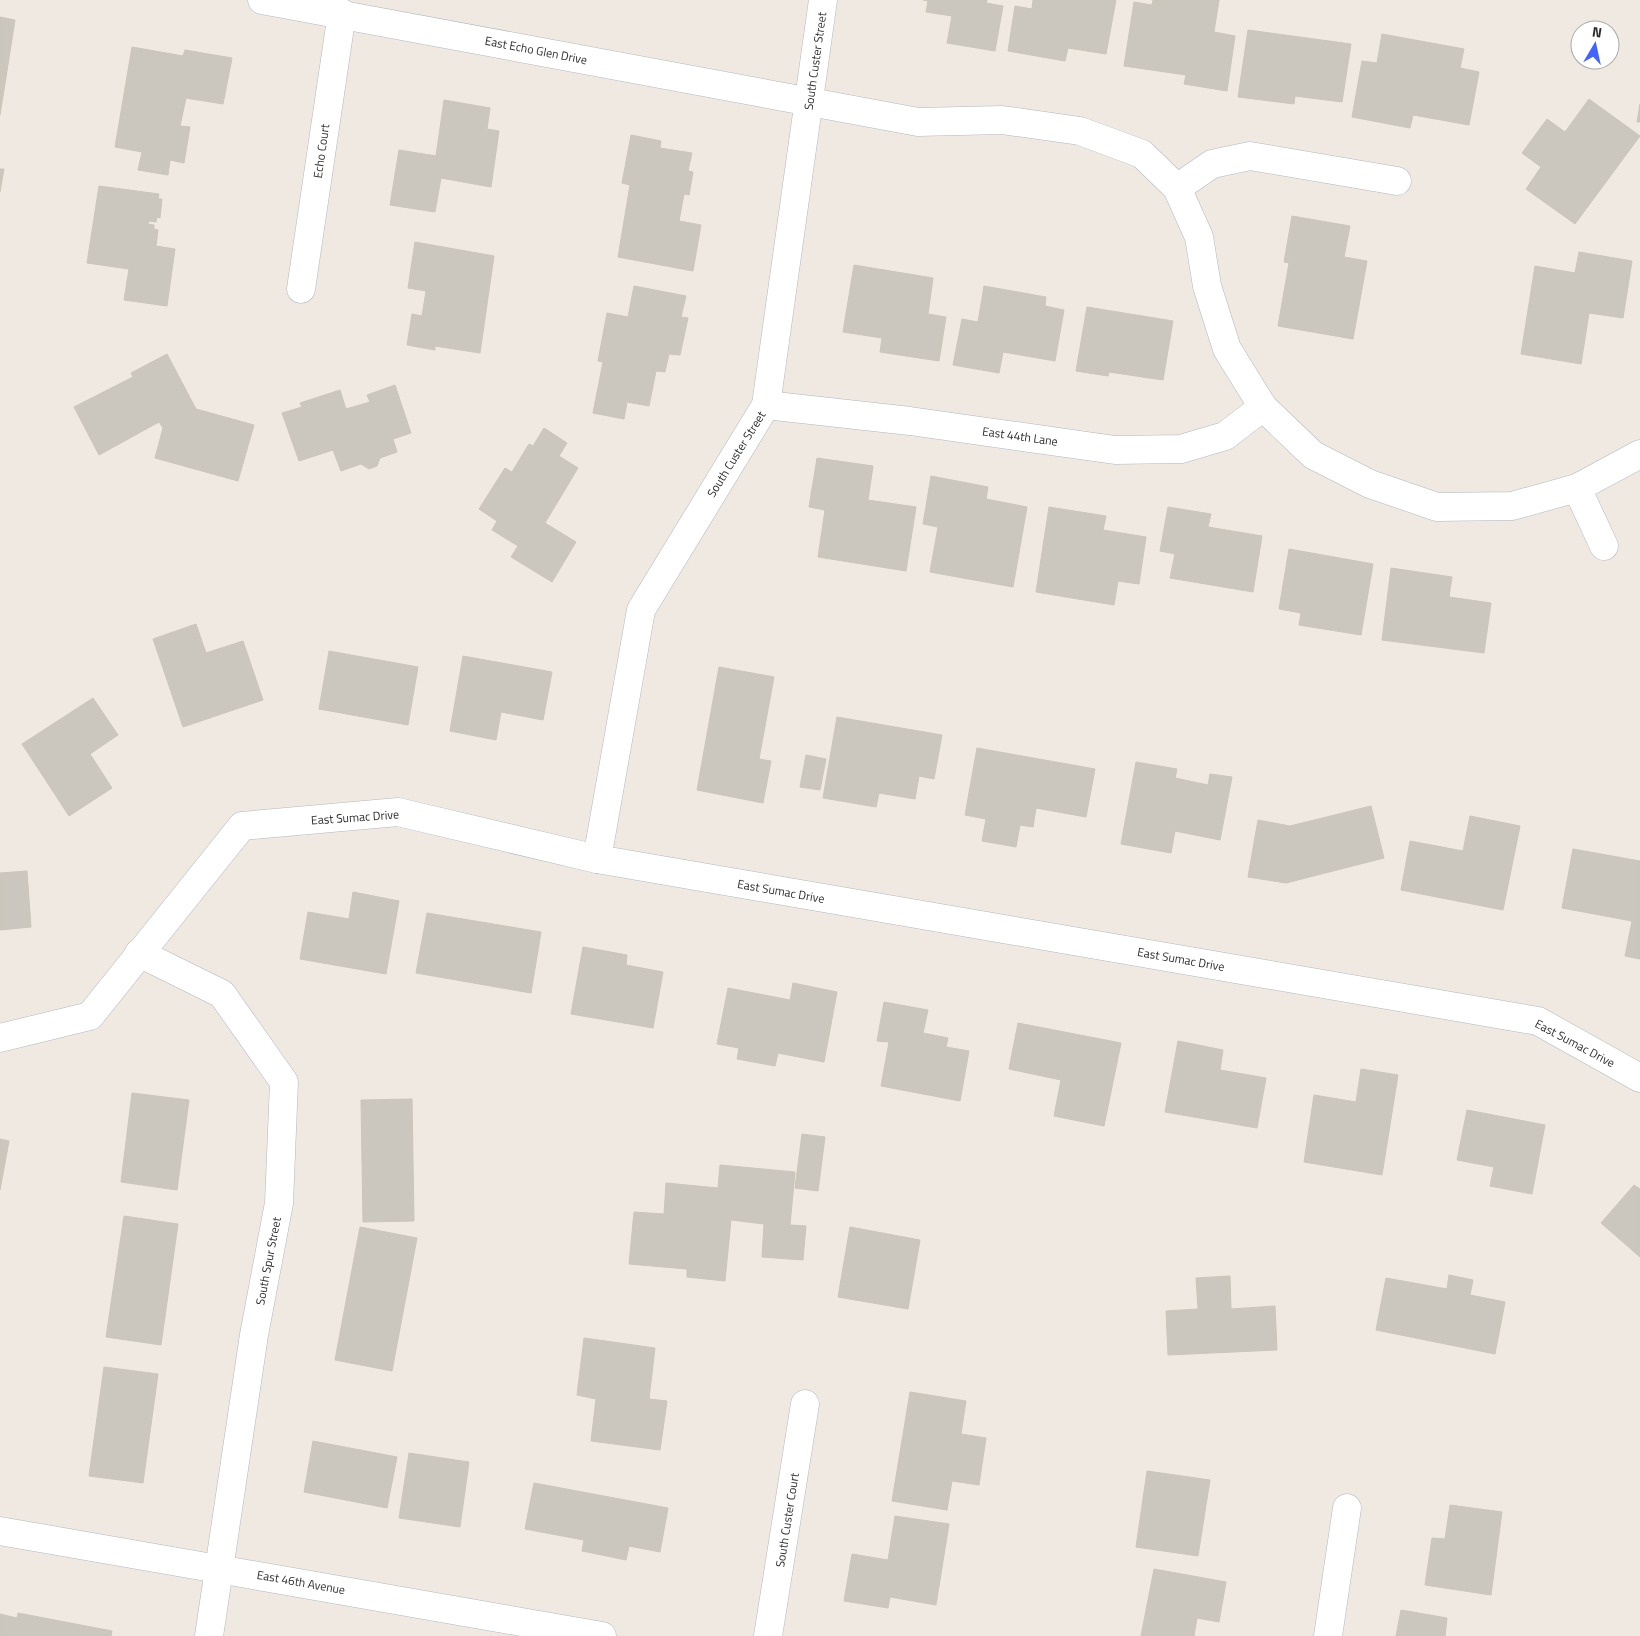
<svg xmlns="http://www.w3.org/2000/svg" width="1640" height="1636" viewBox="0 0 1640 1636" font-family="'Titillium Web',sans-serif">
	<style>
		.building { fill: #cbc7bf; stroke: #cbc5ba }
		.lines { fill: none; stroke-linecap: round; stroke-linejoin: round }
		.street-casing { stroke: #b4b7c1; stroke-width: 29 }
		.street { stroke: #fff; stroke-width: 28 }
		.labels { text-anchor: middle; dominant-baseline: central; stroke-width: 4.5; stroke-linejoin: round; paint-order: stroke }
		.street-label { font-size: 12px; fill: #2e2e2e; stroke: #fff }
	</style>
	<rect width="100%" height="100%" fill="#efe9e1"/>
	<g class="building">
		<polygon points="923,0 987,0 986,3 1003,6 995,51 947,43 952,16 926,12 928,1"/>
		<polygon points="1033,0 1116,0 1106,54 1068,48 1065,61 1008,51 1015,6 1032,9"/>
		<polygon points="1153,0 1219,0 1214,32 1235,36 1227,91 1184,84 1186,75 1124,66 1134,2 1152,5"/>
		<polygon points="0,17 15,20 0,115"/>
		<polygon points="1248,30 1351,44 1342,102 1295,96 1294,104 1238,97"/>
		<polygon points="1382,34 1464,49 1460,68 1479,72 1469,125 1413,115 1410,128 1352,117 1362,61 1377,63"/>
		<polygon points="132,47 183,56 185,50 232,58 223,104 186,98 180,126 190,127 184,163 170,160 168,175 138,170 142,152 115,147"/>
		<polygon points="1589,99 1640,136 1575,224 1526,189 1541,167 1522,153 1547,119 1565,132"/>
		<polygon points="444,100 490,108 487,129 499,131 491,187 441,178 435,212 390,205 399,150 436,156"/>
		<polygon points="1640,104 1640,122 1637,122"/>
		<polygon points="631,135 661,141 660,148 692,153 688,171 693,172 689,195 684,194 679,221 701,225 693,271 618,257 630,185 622,183"/>
		<polygon points="0,169 4,169 0,192"/>
		<polygon points="99,186 159,194 158,199 162,199 160,218 157,217 156,222 149,221 148,224 154,225 154,229 158,230 156,246 175,249 167,306 124,300 129,269 87,263"/>
		<polygon points="1292,216 1350,226 1344,257 1367,261 1353,339 1278,326 1289,263 1284,262"/>
		<polygon points="415,242 494,256 480,353 435,346 435,350 407,345 412,314 422,316 426,291 408,288"/>
		<polygon points="1579,252 1632,261 1623,318 1589,313 1581,364 1521,354 1535,266 1575,273"/>
		<polygon points="854,265 933,278 928,314 946,317 939,361 880,352 882,338 843,332"/>
		<polygon points="634,286 686,296 681,317 688,318 680,355 669,354 665,372 656,371 649,406 627,402 624,419 593,413 603,362 598,361 607,313 628,317"/>
		<polygon points="984,286 1046,297 1045,306 1064,310 1055,361 1003,352 999,373 953,365 962,319 978,322"/>
		<polygon points="1087,307 1173,321 1163,380 1109,372 1108,376 1076,371"/>
		<polygon points="167,354 196,409 254,425 238,481 155,458 163,428 159,422 99,455 74,407 133,377 131,373"/>
		<polygon points="395,385 411,433 393,439 397,452 380,458 377,466 369,469 361,464 341,471 333,450 299,461 282,413 302,407 300,403 340,390 346,409 370,402 367,395"/>
		<polygon points="544,428 567,443 559,456 578,468 545,523 576,542 552,582 511,557 518,546 492,530 497,521 479,509 505,468 512,472 529,444 533,446"/>
		<polygon points="817,458 873,466 868,500 916,507 906,571 818,557 825,510 809,507"/>
		<polygon points="931,476 988,487 986,499 1027,507 1013,587 930,572 938,527 923,524"/>
		<polygon points="1049,507 1106,516 1103,530 1146,537 1139,584 1118,581 1114,605 1036,592"/>
		<polygon points="1168,507 1211,514 1208,527 1262,536 1253,592 1170,578 1175,554 1160,551"/>
		<polygon points="1289,549 1373,564 1361,635 1299,625 1301,613 1279,609"/>
		<polygon points="1391,568 1452,577 1449,597 1491,603 1484,653 1382,640"/>
		<polygon points="196,624 206,653 243,641 263,700 183,727 153,639"/>
		<polygon points="329,651 418,667 408,725 319,709"/>
		<polygon points="463,656 552,672 543,720 501,712 496,740 450,731"/>
		<polygon points="719,667 774,677 759,759 771,761 763,803 697,790"/>
		<polygon points="93,698 118,735 90,754 112,788 69,816 22,744"/>
		<polygon points="837,717 942,735 934,779 919,776 915,799 879,793 876,807 823,798"/>
		<polygon points="977,748 1095,769 1086,817 1036,808 1033,827 1020,825 1016,847 982,841 986,819 965,815"/>
		<polygon points="806,755 826,759 820,790 800,787"/>
		<polygon points="1136,762 1177,769 1175,778 1208,785 1210,774 1232,777 1220,840 1175,831 1171,853 1121,844"/>
		<polygon points="1371,806 1384,858 1286,883 1248,877 1258,820 1290,826"/>
		<polygon points="1470,816 1520,826 1503,910 1401,890 1410,841 1463,851"/>
		<polygon points="1573,849 1640,861 1640,959 1625,956 1632,921 1562,908"/>
		<polygon points="27,871 31,927 0,930 0,873"/>
		<polygon points="353,892 399,901 386,974 300,959 308,912 349,919"/>
		<polygon points="427,913 541,932 531,993 416,973"/>
		<polygon points="583,947 627,955 626,965 663,972 653,1028 571,1014"/>
		<polygon points="793,983 837,992 824,1062 778,1053 775,1066 737,1059 739,1048 717,1044 728,988 790,1000"/>
		<polygon points="884,1002 928,1010 923,1033 948,1038 946,1047 969,1051 960,1101 881,1086 889,1042 877,1041"/>
		<polygon points="1018,1023 1121,1043 1104,1126 1054,1116 1061,1080 1009,1069"/>
		<polygon points="1178,1041 1223,1050 1220,1070 1266,1078 1257,1128 1165,1112"/>
		<polygon points="1361,1069 1398,1075 1382,1175 1304,1162 1314,1095 1356,1102"/>
		<polygon points="132,1093 189,1100 177,1190 121,1182"/>
		<polygon points="412,1099 414,1221 363,1222 361,1100"/>
		<polygon points="1467,1110 1545,1125 1532,1194 1490,1186 1494,1167 1457,1160"/>
		<polygon points="802,1134 825,1137 818,1191 795,1188"/>
		<polygon points="0,1139 9,1141 0,1190"/>
		<polygon points="720,1165 795,1172 790,1225 806,1226 803,1260 762,1257 764,1224 731,1220 725,1281 687,1277 687,1269 629,1264 634,1212 664,1214 666,1183 718,1188"/>
		<polygon points="1634,1185 1640,1189 1640,1257 1601,1223"/>
		<polygon points="124,1216 178,1224 161,1345 106,1337"/>
		<polygon points="360,1227 417,1238 392,1371 335,1360"/>
		<polygon points="850,1227 920,1240 908,1309 838,1297"/>
		<polygon points="1449,1275 1473,1280 1470,1295 1505,1302 1495,1354 1376,1330 1386,1278 1447,1289"/>
		<polygon points="1230,1276 1231,1309 1275,1306 1277,1350 1168,1355 1166,1311 1198,1309 1196,1278"/>
		<polygon points="584,1338 655,1348 649,1399 667,1401 660,1450 591,1441 596,1399 577,1395"/>
		<polygon points="104,1367 158,1374 143,1483 89,1476"/>
		<polygon points="910,1392 966,1401 961,1434 986,1438 979,1485 952,1481 947,1510 892,1501"/>
		<polygon points="313,1441 397,1457 387,1508 304,1492"/>
		<polygon points="409,1453 469,1462 460,1527 399,1518"/>
		<polygon points="1147,1471 1210,1480 1198,1556 1136,1547"/>
		<polygon points="534,1483 668,1508 660,1552 629,1546 626,1560 582,1551 584,1540 525,1529"/>
		<polygon points="1450,1505 1502,1512 1491,1595 1425,1585 1432,1538 1445,1539"/>
		<polygon points="895,1516 949,1524 936,1605 890,1597 888,1608 844,1601 852,1554 888,1560"/>
		<polygon points="1154,1569 1226,1582 1219,1622 1197,1618 1194,1636 1141,1636"/>
		<polygon points="1401,1610 1447,1618 1445,1636 1396,1636"/>
		<polygon points="18,1613 112,1631 111,1636 0,1636 0,1614 17,1618"/>
	</g>
	<g class="lines">
		<defs>
			<g id="street">
				<polyline points="262,0 918,122 1002,120 1080,131 1142,154 1177,188 1199,237 1207,286 1227,349 1263,407 1313,455 1370,484 1437,507 1512,506 1577,488 1640,454"/>
				<polyline points="1177,188 1212,164 1250,156 1397,181"/>
				<polyline points="301,289 342,13"/>
				<polyline points="766,405 910,421 1115,450 1181,449 1225,436 1263,407"/>
				<polyline points="1577,488 1604,546"/>
				<polyline points="597,859 641,610 766,405 823,0"/>
				<polyline points="139,953 222,994 284,1082 279,1203 254,1335 209,1636"/>
				<polyline points="0,1038 90,1016 242,826 398,812 597,859 1538,1021 1640,1078"/>
				<polyline points="0,1531 602,1636"/>
				<polyline points="768,1636 805,1404"/>
				<polyline points="1328,1636 1347,1508"/>
			</g>
		</defs>
		<use href="#street" class="street-casing"/>
		<use href="#street" class="street"/>
	</g>
	<g class="labels">
		<g class="street-label">
			<text transform="translate(536 50) rotate(11)">East Echo Glen Drive</text>
			<text transform="translate(815 61) rotate(-82)">South Custer Street</text>
			<text transform="translate(321 151) rotate(-82)">Echo Court</text>
			<text transform="translate(1020 436) rotate(8)">East 44th Lane</text>
			<text transform="translate(736 454) rotate(-58)">South Custer Street</text>
			<text transform="translate(355 817) rotate(-4)">East Sumac Drive</text>
			<text transform="translate(781 891) rotate(10)">East Sumac Drive</text>
			<text transform="translate(1181 959) rotate(10)">East Sumac Drive</text>
			<text transform="translate(1575 1043) rotate(28)">East Sumac Drive</text>
			<text transform="translate(268 1261) rotate(-79)">South Spur Street</text>
			<text transform="translate(787 1520) rotate(-81)">South Custer Court</text>
			<text transform="translate(301 1582) rotate(10)">East 46th Avenue</text>
		</g>
	</g>
	<g transform="translate(1595 45) rotate(9)"><circle r="24" fill="#ffffff" stroke="#ababab"/>
	<path d="M0-4L9 19L0 12L-9 19Z" fill="#4264fb"/>
	<text y="-8" font-size="14" font-weight="bold" text-anchor="middle" fill="#2e2e2e">N</text>
	</g>
</svg>
